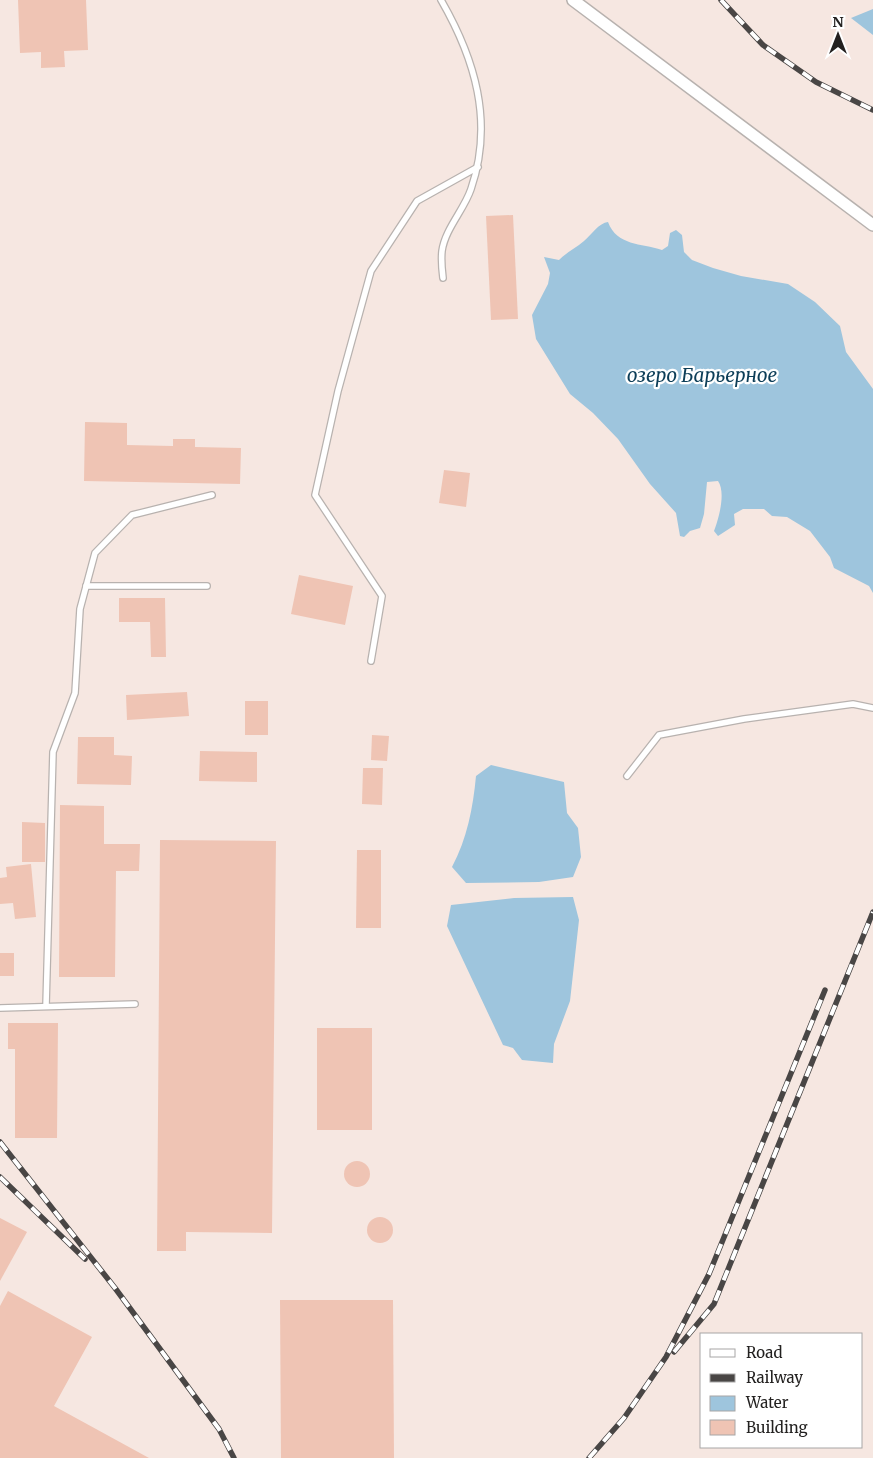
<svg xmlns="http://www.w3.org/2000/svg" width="873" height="1458" viewBox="0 0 873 1458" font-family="Merriweather,serif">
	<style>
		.built { fill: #f6e7e1; fill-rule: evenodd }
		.water { fill: #9ec5dd }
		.building { fill: #efc4b4 }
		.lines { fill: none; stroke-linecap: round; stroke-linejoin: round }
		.lane-casing { stroke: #b8b2af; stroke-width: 8 }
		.street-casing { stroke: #b8b2af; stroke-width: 14 }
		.lane { stroke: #fff; stroke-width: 5.5 }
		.street { stroke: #fff; stroke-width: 11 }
		.rail-casing { stroke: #494645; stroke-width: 5.5 }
		.rail { stroke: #fff; stroke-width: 4; stroke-dasharray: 11; stroke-linecap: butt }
		.labels { text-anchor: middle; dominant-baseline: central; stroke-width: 4.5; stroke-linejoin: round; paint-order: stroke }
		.water-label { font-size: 19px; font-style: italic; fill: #0d3e58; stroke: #fff }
	</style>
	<rect width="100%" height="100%" fill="#fcf5f3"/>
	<path class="built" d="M0,0H873V1458H0ZM702,1334H862V1447H702Z"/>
	<g class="water">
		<polygon points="873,9 873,35 851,18"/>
		<path d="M608,222C617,246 641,243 662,250L668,246L670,233L676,230L682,235L684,252L692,260L713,268L741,276L788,284L815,302L840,326L846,352L873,389V593L869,586L834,568L830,557L810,531L787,517L772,516L764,509H743L734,514L735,525L718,536L714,531C719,518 726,492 718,481L707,482L704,514L700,528L690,531L684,537L680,536L676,513L650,484L618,439L593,413L570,394L536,339L532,315L548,284L550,273L544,257L559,260C567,252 576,248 584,241C592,234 599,223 608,222Z"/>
		<path d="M491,765L564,782L567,813L578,828L581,857L573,877L539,882L466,883L452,867C467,839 473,808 476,776Z"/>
		<polygon points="573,897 579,920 570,1001 554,1044 553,1063 522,1060 513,1048 503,1045 447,926 451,905 514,898"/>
	</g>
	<g class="building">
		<polygon points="18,0 86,0 88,50 64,51 65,67 41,68 41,52 20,53"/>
		<polygon points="513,215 518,319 491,320 486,216"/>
		<polygon points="85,422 127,423 127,445 173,446 173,439 195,439 195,447 241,448 240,484 84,481"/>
		<polygon points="444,470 470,473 466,507 439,503"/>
		<polygon points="299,575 353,586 345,625 291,614"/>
		<polygon points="119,598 165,598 166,657 151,657 150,622 119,622"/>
		<polygon points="187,692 189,716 127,720 126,695"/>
		<rect x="245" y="701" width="23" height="34"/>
		<polygon points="372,735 389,736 387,761 371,760"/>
		<polygon points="78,737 114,737 114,755 132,756 131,785 77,784"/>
		<polygon points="200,751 257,752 257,782 199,781"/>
		<polygon points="363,768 383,768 382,805 362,804"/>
		<polygon points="60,805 104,806 104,844 140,844 139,871 116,871 115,977 59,977"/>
		<polygon points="22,822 45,823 45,862 22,862"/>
		<polygon points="160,840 276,841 272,1233 186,1232 186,1251 157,1251"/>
		<polygon points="357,850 381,850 381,928 356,928"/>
		<polygon points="31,864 36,917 15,919 13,903 0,904 0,878 7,877 6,867"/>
		<rect x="0" y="953" width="14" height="23"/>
		<polygon points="8,1023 58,1023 57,1138 15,1138 15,1049 8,1049"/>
		<rect x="317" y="1028" width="55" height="102"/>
		<circle cx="357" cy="1174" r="13"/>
		<circle cx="380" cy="1230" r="13"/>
		<polygon points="0,1218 27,1232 0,1281"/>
		<polygon points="8,1291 92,1337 54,1406 149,1458 0,1458 0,1306"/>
		<polygon points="280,1300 393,1300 394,1458 281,1458"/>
	</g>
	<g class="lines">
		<defs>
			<g id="lane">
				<path d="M441,0C475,59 494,122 471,189C464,210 445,229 442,251C441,260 442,270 443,278"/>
				<polyline points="86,586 207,586"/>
				<polyline points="371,661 382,596 315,495 338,391 371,271 417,201 478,167"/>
				<polyline points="627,776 659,735 744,719 853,704 873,708"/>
				<polyline points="46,1006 53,752 75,693 80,609 95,553 132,515 212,495"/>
				<polyline points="0,1008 135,1004"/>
			</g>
			<polyline id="street" points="573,0 873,225"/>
		</defs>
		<use href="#lane" class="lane-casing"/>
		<use href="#street" class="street-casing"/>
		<use href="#lane" class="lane"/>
		<use href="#street" class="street"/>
		<defs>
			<g id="rail">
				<polyline points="721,0 763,45 816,82 873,110"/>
				<polyline points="0,1142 115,1288 219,1429 234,1458"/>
				<polyline points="0,1177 85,1259"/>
				<polyline points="674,1352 714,1304 873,912"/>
				<polyline points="589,1458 624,1418 666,1357 709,1274 825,990"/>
			</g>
		</defs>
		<use href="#rail" class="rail-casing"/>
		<use href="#rail" class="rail"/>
	</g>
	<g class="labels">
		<g class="water-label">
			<text x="702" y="375">озеро Барьерное</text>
		</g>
	</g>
	<rect x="700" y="1333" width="162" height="115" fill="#ffffff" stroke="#a7a6a6"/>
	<rect x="710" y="1349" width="25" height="8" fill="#ffffff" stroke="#a7a6a6"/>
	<text x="746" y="1358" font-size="15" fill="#232120">Road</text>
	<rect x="710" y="1374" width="25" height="8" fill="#494645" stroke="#a7a6a6"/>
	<text x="746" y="1383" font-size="15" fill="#232120">Railway</text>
	<rect x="710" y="1396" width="25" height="15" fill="#9ec5dd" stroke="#a7a6a6"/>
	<text x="746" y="1408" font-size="15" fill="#232120">Water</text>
	<rect x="710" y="1420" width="25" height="15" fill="#efc4b4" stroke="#a7a6a6"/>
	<text x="746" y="1433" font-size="15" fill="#232120">Building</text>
	<g transform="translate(838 35)" stroke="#ffffff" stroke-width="4" paint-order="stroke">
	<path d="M0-4L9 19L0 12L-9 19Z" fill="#232120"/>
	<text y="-8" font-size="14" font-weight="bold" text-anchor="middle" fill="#232120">N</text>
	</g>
</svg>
